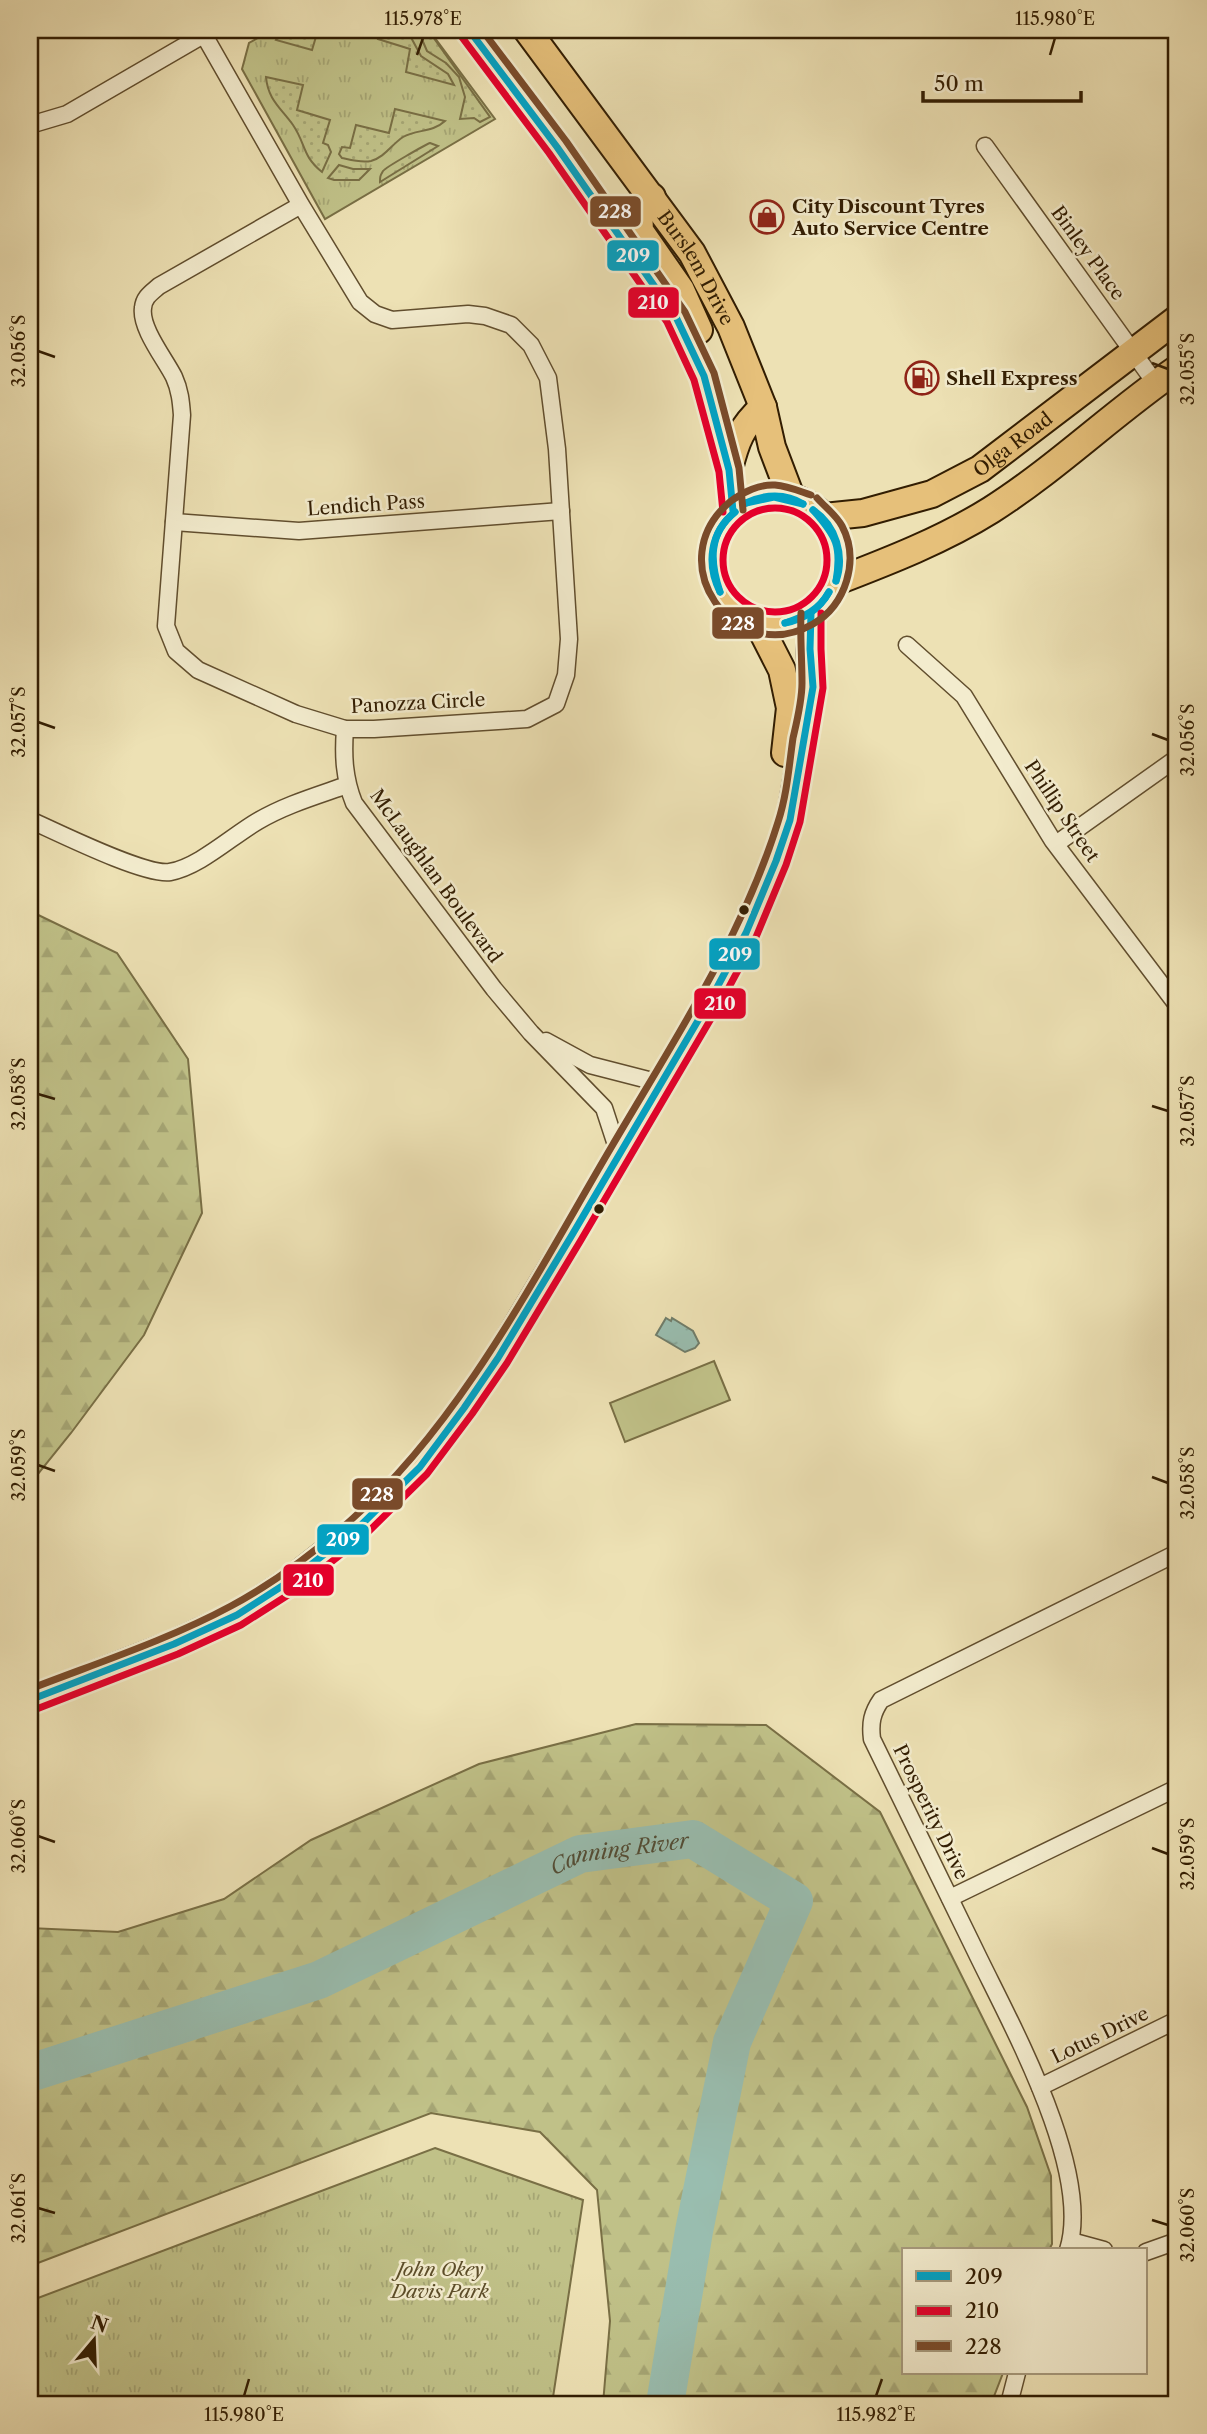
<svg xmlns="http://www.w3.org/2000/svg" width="1207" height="2434" viewBox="0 0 1207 2434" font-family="'Libre Caslon Text',serif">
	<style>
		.grass { fill: #c0c188; stroke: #796f45; stroke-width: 2 }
		.forest { fill: url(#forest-firs); stroke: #796f45; stroke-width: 2 }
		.park { fill: url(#park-tufts); stroke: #796f45; stroke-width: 2 }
		.garden { fill: url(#garden-dots); stroke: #796f45; stroke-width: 2 }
		.water { fill: url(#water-ripples); stroke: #707d6a; stroke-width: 2 }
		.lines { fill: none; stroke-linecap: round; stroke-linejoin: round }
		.river { stroke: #99bdaf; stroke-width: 38 }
		.minor-casing { stroke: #614e2e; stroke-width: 19 }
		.primary-casing { stroke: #321d02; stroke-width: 30 }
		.minor { stroke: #f3ecce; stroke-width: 16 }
		.primary { stroke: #e6c07a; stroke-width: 26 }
		.bus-1-casing { stroke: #f3ecce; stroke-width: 12 }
		.bus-2-casing { stroke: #f3ecce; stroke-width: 12 }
		.bus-3-casing { stroke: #f3ecce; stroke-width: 12 }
		.bus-1 { stroke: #02a2c4; stroke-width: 7 }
		.bus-2 { stroke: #e4002b; stroke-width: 7 }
		.bus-3 { stroke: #7a4b2a; stroke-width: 7 }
		.ticks { fill: none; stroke: #321d02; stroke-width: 2.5 }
		.bus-dot { fill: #321d02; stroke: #f3ecce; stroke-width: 2.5 }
		.labels { text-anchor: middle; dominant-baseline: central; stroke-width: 5; stroke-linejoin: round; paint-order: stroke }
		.poi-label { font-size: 19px; font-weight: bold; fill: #321d02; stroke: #f3ecce; text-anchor: start }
		.street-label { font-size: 19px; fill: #321d02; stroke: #f3ecce }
		.park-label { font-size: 19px; font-style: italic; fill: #5d4e2a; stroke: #f3ecce }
		.water-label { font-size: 21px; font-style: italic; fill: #514d36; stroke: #f3ecce }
		.line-badge { stroke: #f3ecce; stroke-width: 2.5 }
		.badge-label { font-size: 19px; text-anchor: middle; font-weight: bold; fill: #fff }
		.neatline { fill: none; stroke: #321d02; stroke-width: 2.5 }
		.ticks-label { font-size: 18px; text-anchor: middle; fill: #321d02 }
	</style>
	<defs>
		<pattern id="forest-firs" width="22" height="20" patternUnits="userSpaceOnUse" patternTransform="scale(1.75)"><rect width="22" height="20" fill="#c0c188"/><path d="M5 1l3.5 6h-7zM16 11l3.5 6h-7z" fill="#a5a574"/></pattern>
		<pattern id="park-tufts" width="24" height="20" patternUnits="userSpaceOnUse" patternTransform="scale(1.75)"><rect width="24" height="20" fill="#c0c188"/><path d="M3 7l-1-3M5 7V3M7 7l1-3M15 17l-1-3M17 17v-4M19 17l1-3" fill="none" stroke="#a5a574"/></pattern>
		<pattern id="garden-dots" width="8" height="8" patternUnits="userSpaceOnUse" patternTransform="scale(1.75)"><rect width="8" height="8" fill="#c0c188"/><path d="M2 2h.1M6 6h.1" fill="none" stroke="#a5a574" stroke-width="1.8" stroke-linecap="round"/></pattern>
		<pattern id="water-ripples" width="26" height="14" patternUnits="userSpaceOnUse" patternTransform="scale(1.75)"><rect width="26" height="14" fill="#99bdaf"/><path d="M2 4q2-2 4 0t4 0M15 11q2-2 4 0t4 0" fill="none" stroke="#84a295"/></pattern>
	</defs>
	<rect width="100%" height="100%" fill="#ede1b4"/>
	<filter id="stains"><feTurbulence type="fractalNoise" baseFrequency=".00286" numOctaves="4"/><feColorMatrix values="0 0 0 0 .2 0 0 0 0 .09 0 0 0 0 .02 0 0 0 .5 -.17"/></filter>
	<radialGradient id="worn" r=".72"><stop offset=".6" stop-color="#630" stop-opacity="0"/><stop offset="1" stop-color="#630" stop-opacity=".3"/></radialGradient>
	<polygon class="grass" points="714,1361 730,1400 625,1442 610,1403"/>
	<g class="forest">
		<polygon points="30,911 117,953 188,1059 202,1213 144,1335 71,1433 30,1484"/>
		<polygon points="636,1724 766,1725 880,1812 1027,2107 1051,2176 1052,2244 1049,2250 904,2250 904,2373 1003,2373 991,2404 603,2404 610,2321 597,2190 540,2132 431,2113 30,2266 30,1928 118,1932 224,1899 311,1840 479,1764"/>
	</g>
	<g class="park">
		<polygon points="272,30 429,30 495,119 325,219 242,69 249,43"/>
		<polygon points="435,2148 583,2200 552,2404 30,2404 30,2301"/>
	</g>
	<g class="garden">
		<polygon points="283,30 318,30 312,50 276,40"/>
		<polygon points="381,30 407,30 421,56 448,74 454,85 406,72 410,49 378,39"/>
		<polygon points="418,30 428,30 490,117 480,122 474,118 460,119 465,97 459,77 446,63 427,51"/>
		<path d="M266,77L303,85L297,110L330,120L323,143L328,145L331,152L322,172C302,156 306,144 293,125C281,108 268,100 266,77Z"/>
		<path d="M395,109L445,121C432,133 417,129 403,137C391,145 385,157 371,161C361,163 351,160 342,158L339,154L342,147L350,148L356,125L389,133Z"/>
		<path d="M430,143L438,146L380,182C380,177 380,176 383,171C386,167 425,145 430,143Z"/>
		<polygon points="339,165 353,169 370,169 359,180 334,180 328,178"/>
	</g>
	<polygon class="water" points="666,1318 671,1321 672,1318 693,1331 699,1343 695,1348 685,1352 656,1335"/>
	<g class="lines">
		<path class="river" id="s1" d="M30,2073L319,1980L580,1854L693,1839L794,1901L732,2042L694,2231L665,2404"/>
		<defs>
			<g id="minor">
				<path d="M204,35L301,205L360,302L375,314L392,320L468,314L485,316L511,325L531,345L548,378L557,449L569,639L566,675L556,704L527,719L374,729H345L296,714L198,670L176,651L166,626L182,415C181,402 180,390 174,377C165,359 140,328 143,308C144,297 151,293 159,286L301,205"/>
				<polyline points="30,125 67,114 210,31"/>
				<polyline points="985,146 1156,384"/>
				<polyline points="174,522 299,531 561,511"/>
				<polyline points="907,645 964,696 1053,841 1177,1005"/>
				<path d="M345,729C343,755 344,778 354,803L494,989L531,1033L604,1108L619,1154"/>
				<path d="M30,820C57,832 145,876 170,872C199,867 232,836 258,821C285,805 316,796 347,785"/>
				<polyline points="1056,844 1177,758"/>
				<polyline points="546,1041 590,1065 660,1083"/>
				<polyline points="950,1898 1177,1788"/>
				<polyline points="1040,2087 1177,2020"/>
				<polyline points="1071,2241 1104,2250"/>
				<path d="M1068,2250C1093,2170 1010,2023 975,1950C941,1880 906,1809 872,1739C870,1723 872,1713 881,1700L1177,1553"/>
				<polyline points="1146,2252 1177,2241"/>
				<polyline points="1009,2404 1017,2373"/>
			</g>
			<g id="primary">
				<polyline points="469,30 557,147 676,317 704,376 729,470 733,511"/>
				<path id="s2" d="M527,30L692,253L731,327L763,407L772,447L791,497"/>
				<polyline points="652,197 639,209 640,231 681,290 699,330"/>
				<path d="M729,469C736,441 741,427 763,407"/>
				<circle cx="776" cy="560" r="64"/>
				<path id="s3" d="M824,517L863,513L932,494L980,469L1177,319"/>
				<path d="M837,581C889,561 943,540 991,510C1057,468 1113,413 1177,369"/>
				<polyline points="757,621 782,670 790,708 785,753"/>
				<polyline points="30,1700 174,1644 237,1615 290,1581 358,1528 420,1467 464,1408 498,1358 572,1235 713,995 746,933 776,861 790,820 813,687 810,649 811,613"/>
			</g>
		</defs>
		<use href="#minor" class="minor-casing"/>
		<use href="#primary" class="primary-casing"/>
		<use href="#minor" class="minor"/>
		<use href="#primary" class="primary"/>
		<defs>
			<g id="bus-1">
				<polyline points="469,30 557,147 676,317 704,376 729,470 733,511"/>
				<path d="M746,503C764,494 786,493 803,504"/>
				<polyline points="746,503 774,497 803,504"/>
				<path d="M813,510C836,525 845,556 836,581"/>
				<path d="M813,510C836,536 842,546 836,581"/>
				<path d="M720,592C706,564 710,532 735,512"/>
				<path d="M720,592C710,562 708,534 735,512"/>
				<path d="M785,623C804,617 819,610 829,592"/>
				<path d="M785,623C805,619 819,610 829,592"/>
				<polyline points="30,1700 174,1644 237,1615 290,1581 358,1528 420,1467 464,1408 498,1358 572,1235 713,995 746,933 776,861 790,820 813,687 810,649 811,613"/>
			</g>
			<g id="bus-2">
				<polyline points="461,36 549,153 667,322 694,380 719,472 723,512"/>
				<circle cx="775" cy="560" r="52"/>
				<polyline points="34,1710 178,1654 241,1625 296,1590 364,1536 427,1474 472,1414 507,1363 581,1240 722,1000 756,937 786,865 800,822 823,688 821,649 821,613"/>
			</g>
			<g id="bus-3">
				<polyline points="482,30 566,141 685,312 714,373 739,468 743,510"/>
				<path d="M811,495C799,491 788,486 775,485C760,484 743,492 731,501C658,561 734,669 813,624C846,605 860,560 842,526C836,515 825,507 817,498"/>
				<path d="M30,1689C97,1663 168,1640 231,1606C274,1583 315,1552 351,1520C462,1422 537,1273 612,1146C673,1042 742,938 778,822C787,795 789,766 793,738C797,721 802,701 802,683C802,659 800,636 801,613"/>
			</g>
		</defs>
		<use href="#bus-1" class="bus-1-casing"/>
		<use href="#bus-2" class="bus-2-casing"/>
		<use href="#bus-3" class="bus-3-casing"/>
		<use href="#bus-1" class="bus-1"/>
		<use href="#bus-2" class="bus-2"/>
		<use href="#bus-3" class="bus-3"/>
	</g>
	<path class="ticks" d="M417,55L423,38M1050,55L1055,38M38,351L55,357M1152,363L1168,369M38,722L55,728M1152,734L1168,740M38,1094L55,1099M1152,1106L1168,1111M38,1465L55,1471M1152,1477L1168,1483M38,1836L55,1842M1152,1848L1168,1854M38,2208L55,2213M1152,2220L1168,2225M244,2396L249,2379M876,2396L882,2379"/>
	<defs>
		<symbol id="shop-ring" viewBox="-11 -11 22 22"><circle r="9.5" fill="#f3ecce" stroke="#8f2418" stroke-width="1.5"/><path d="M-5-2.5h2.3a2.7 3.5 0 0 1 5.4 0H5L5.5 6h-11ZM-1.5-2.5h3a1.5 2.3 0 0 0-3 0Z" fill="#8f2418"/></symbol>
		<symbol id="fuel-ring" viewBox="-11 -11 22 22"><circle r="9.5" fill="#f3ecce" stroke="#8f2418" stroke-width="1.5"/><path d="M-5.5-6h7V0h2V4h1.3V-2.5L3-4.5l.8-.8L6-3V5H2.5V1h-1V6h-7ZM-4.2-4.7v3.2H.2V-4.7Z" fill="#8f2418"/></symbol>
	</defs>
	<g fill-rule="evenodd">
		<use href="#shop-ring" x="748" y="198" width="38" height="38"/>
		<use href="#fuel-ring" x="903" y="359" width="38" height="38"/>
	</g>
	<g class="bus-dot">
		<circle cx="744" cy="910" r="6"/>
		<circle cx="599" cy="1209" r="6"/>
	</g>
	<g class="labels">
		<g class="poi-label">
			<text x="792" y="206">City Discount Tyres<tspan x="792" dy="22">Auto Service Centre</tspan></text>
			<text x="946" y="378">Shell Express</text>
		</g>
		<g class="street-label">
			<text transform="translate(1088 253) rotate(54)">Binley Place</text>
			<text stroke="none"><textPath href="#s2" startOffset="292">Burslem Drive</textPath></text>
			<text stroke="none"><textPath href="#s3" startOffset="206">Olga Road</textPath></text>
			<text transform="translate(366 505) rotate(-4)">Lendich Pass</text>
			<text transform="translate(418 703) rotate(-3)">Panozza Circle</text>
			<text transform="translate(1062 811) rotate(56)">Phillip Street</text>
			<text transform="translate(436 876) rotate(54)">McLaughlan Boulevard</text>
			<text transform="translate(931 1812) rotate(64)">Prosperity Drive</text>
			<text transform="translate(1100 2035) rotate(-26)">Lotus Drive</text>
		</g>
		<g class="park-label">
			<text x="440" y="2269">John Okey<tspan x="440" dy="22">Davis Park</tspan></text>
		</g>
		<g class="water-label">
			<text stroke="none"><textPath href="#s1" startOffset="632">Canning River</textPath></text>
		</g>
	</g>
	<g class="line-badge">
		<rect x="589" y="195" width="53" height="33" rx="7" fill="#7a4b2a"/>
		<rect x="606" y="239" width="54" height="33" rx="7" fill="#02a2c4"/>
		<rect x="627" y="286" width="53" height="33" rx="7" fill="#e4002b"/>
		<rect x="711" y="606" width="54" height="34" rx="7" fill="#7a4b2a"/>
		<rect x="708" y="937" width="53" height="34" rx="7" fill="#02a2c4"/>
		<rect x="693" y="987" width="54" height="33" rx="7" fill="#e4002b"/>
		<rect x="351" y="1477" width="53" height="34" rx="7" fill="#7a4b2a"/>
		<rect x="316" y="1523" width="54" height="33" rx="7" fill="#02a2c4"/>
		<rect x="282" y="1563" width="53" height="34" rx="7" fill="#e4002b"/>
	</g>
	<g class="badge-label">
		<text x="615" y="218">228</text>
		<text x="633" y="262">209</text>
		<text x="653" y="309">210</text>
		<text x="738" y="630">228</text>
		<text x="735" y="961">209</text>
		<text x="720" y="1010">210</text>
		<text x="377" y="1501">228</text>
		<text x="343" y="1546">209</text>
		<text x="308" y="1587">210</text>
	</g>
	<rect width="1207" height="2434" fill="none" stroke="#ede1b4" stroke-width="77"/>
	<rect x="902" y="2248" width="245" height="126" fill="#f3ecce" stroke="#a6997c" stroke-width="2"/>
	<rect x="916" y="2271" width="35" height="10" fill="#02a2c4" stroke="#a6997c" stroke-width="2"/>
	<text x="965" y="2284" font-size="21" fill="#321d02">209</text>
	<rect x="916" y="2306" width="35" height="10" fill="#e4002b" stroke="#a6997c" stroke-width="2"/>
	<text x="965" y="2318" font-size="21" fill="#321d02">210</text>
	<rect x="916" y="2341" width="35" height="10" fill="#7a4b2a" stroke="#a6997c" stroke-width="2"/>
	<text x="965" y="2354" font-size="21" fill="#321d02">228</text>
	<g transform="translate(94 2340) rotate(19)" stroke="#f3ecce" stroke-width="5" paint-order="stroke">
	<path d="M0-5L12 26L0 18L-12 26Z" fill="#321d02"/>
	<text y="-10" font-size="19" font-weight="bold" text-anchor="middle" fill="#321d02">N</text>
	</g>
	<path d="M923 91v10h158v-10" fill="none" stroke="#321d02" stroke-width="3.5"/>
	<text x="934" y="91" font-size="21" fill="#321d02" stroke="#f3ecce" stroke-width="5" paint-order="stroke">50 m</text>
	<rect x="38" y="38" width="1130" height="2358" class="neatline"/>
	<g class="ticks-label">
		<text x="423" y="25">115.978°E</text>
		<text x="1055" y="25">115.980°E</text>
		<text transform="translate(19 351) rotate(-90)" y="6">32.056°S</text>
		<text transform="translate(1188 369) rotate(-90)" y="6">32.055°S</text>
		<text transform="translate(19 722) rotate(-90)" y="6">32.057°S</text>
		<text transform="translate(1188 740) rotate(-90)" y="6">32.056°S</text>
		<text transform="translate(19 1094) rotate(-90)" y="6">32.058°S</text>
		<text transform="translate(1188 1111) rotate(-90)" y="6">32.057°S</text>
		<text transform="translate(19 1465) rotate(-90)" y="6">32.059°S</text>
		<text transform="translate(1188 1483) rotate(-90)" y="6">32.058°S</text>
		<text transform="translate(19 1836) rotate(-90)" y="6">32.060°S</text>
		<text transform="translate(1188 1854) rotate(-90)" y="6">32.059°S</text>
		<text transform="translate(19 2208) rotate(-90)" y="6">32.061°S</text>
		<text transform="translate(1188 2225) rotate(-90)" y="6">32.060°S</text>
		<text x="244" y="2421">115.980°E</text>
		<text x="876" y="2421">115.982°E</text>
	</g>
	<rect width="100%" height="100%" filter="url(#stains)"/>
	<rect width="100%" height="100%" fill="url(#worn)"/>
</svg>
